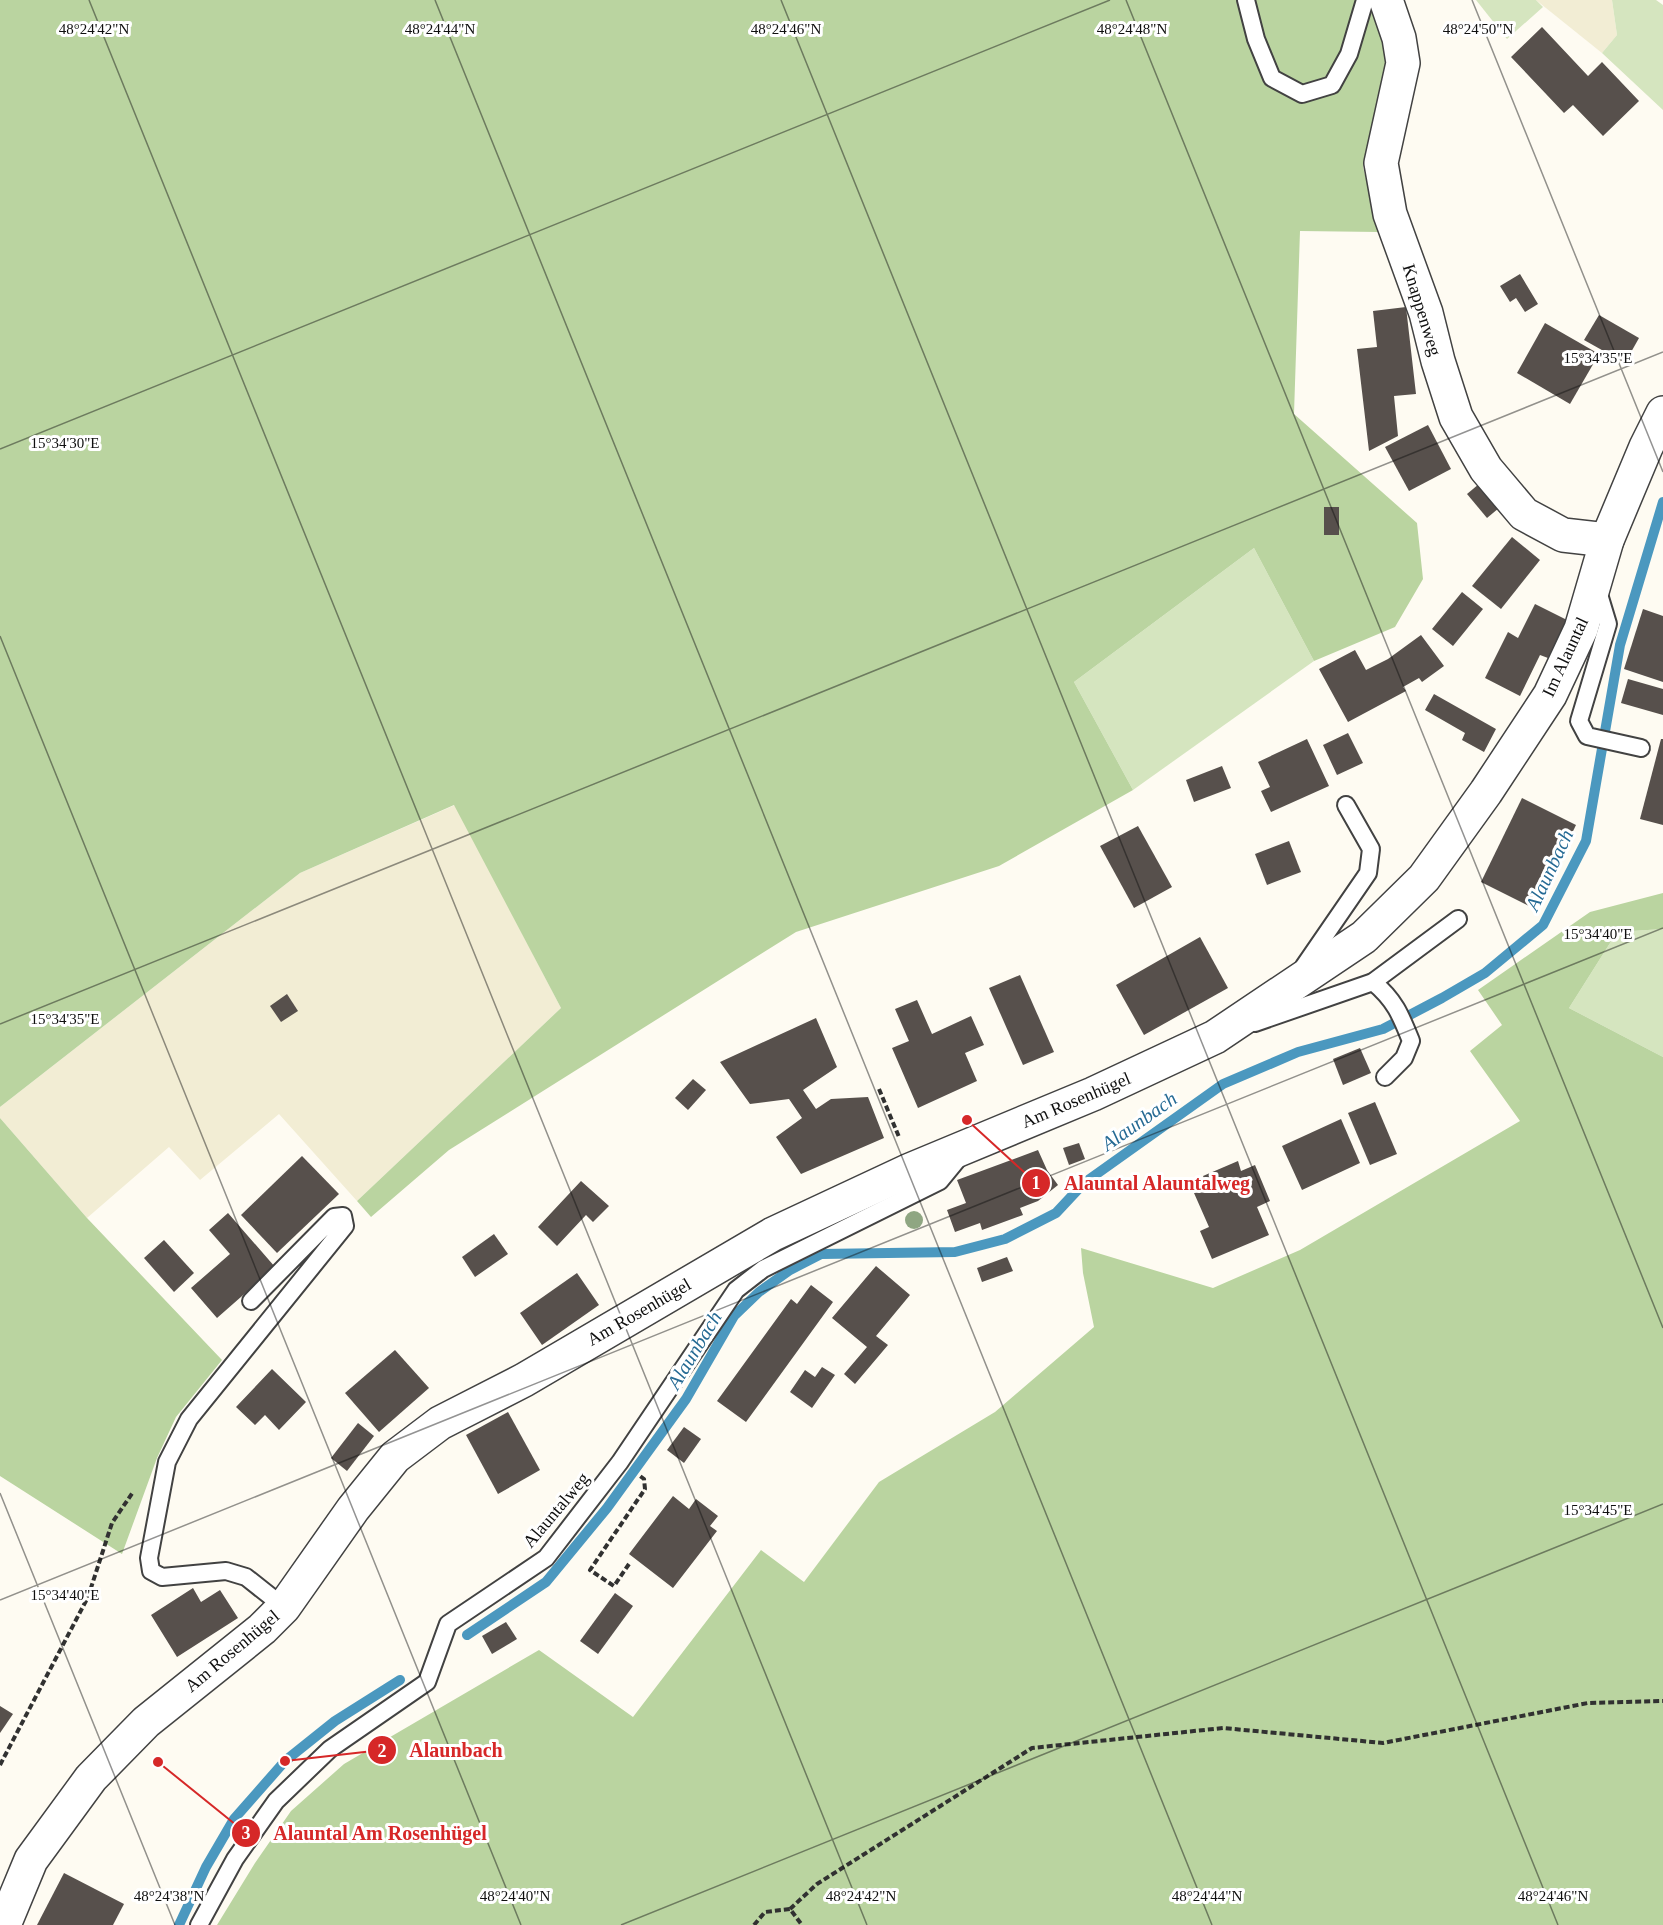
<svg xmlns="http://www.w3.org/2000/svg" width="1663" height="1925" viewBox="0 0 1663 1925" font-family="'Times New Roman',serif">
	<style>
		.farmland { fill: #f2edd4 }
		.green { fill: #d5e5bf }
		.forest { fill: #bad4a0 }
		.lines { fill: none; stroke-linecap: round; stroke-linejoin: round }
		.stream { stroke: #4b98bf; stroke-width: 10 }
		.building { fill: #57504c }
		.service-casing { stroke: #424242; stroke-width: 20 }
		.minor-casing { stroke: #424242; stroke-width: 36 }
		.tertiary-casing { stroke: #424242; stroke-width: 36 }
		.path { stroke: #313131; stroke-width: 4; stroke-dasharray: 6 3; stroke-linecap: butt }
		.service { stroke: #fff; stroke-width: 16 }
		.minor { stroke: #fff; stroke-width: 33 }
		.tertiary { stroke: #fff; stroke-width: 33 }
		.tree { fill: #8fa682 }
		.ticks { fill: none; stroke: #0f0f0f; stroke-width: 1.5; stroke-opacity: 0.45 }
		.labels { text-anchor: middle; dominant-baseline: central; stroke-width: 6; stroke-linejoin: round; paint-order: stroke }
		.street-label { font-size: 18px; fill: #0f0f0f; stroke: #fff }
		.water-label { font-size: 20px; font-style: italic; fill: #256a94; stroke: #fff }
		.ticks-label { font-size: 15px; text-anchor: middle; fill: #0f0f0f; stroke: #fff; stroke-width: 6; stroke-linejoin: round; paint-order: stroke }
		.leader { fill: none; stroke: #d62828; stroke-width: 2 }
		.callout-dot { fill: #d62828; stroke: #fff; stroke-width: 2 }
		.mark-label { font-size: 18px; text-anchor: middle; font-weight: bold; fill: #fff }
		.callout-label { font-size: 20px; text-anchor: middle; font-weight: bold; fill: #d62828; stroke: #fff; stroke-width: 6; stroke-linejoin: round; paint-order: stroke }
	</style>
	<rect width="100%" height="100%" fill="#fefbf2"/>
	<g class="farmland">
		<polygon points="1536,0 1612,0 1617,35 1602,53"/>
		<polygon points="455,805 561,1008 357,1201 279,1114 200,1180 169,1147 87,1218 0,1118 0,1107 300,873"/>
	</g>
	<g class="green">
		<polygon points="1476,0 1536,0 1543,7 1507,39"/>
		<polygon points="1612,0 1656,0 1663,5 1663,110 1602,53 1617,35"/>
		<polygon points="1254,548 1314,661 1133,790 1074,682"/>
		<polygon points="1663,929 1663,1057 1569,1008 1617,932"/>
	</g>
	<g class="forest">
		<polygon points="0,0 1371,0 1376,12 1388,63 1363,167 1379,232 1300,231 1294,414 1417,523 1423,579 1395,627 1314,661 1254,548 1074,682 1133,790 999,866 796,932 449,1150 371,1217 357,1201 561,1008 454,805 300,873 0,1107"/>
		<polygon points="1663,893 1663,929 1617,932 1569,1008 1663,1057 1663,1925 217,1925 255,1863 291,1811 344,1764 539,1650 633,1717 761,1550 804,1582 879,1482 995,1412 1094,1327 1083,1273 1081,1248 1213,1288 1300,1250 1520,1121 1470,1051 1502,1025 1478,990 1590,912"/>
		<polygon points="0,1118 87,1218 222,1360 176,1417 157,1458 122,1554 0,1476"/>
	</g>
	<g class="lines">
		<g class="stream">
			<polyline points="467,1635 546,1582 607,1508 686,1399 734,1316 759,1292 790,1270 821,1254 955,1252 1005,1239 1056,1213 1084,1183 1223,1084 1298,1052 1383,1029 1442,998 1485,973 1543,925 1586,841 1620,645 1663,502"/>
			<polyline points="179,1925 206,1867 234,1819 285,1761 335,1721 400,1680"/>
		</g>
	</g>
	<g class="building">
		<polygon points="1542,27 1588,76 1602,62 1639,101 1603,136 1573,105 1564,113 1511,57"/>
		<polygon points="1520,274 1538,304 1525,312 1516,298 1510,302 1500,286"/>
		<polygon points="1406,307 1416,394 1394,396 1398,436 1369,451 1357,349 1377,347 1373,311"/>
		<polygon points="1599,315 1639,338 1625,363 1584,340"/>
		<polygon points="1545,323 1599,354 1570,404 1517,373"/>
		<polygon points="1428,425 1451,469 1409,491 1385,447"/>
		<polygon points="1479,484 1499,508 1487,518 1467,494"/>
		<rect x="1324" y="507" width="15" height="28"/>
		<polygon points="1512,537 1540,560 1501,609 1472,586"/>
		<polygon points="1462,592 1483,609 1453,646 1432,629"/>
		<polygon points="1535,604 1567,620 1548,658 1540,655 1520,696 1485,678 1508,632 1518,638"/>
		<polygon points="1643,609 1663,616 1663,682 1624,669"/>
		<polygon points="1421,635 1444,666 1422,682 1419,678 1403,687 1406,691 1348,722 1319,669 1355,650 1366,670 1388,659"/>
		<polygon points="1628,679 1663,689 1663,715 1621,703"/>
		<polygon points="1434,694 1496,729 1484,752 1462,740 1465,733 1425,710"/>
		<polygon points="1348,733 1363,763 1337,775 1323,745"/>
		<polygon points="1307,739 1329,786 1271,812 1261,791 1270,787 1258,762"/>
		<polygon points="1661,739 1663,739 1663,825 1640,819"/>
		<polygon points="1222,766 1231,788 1194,802 1186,780"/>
		<polygon points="1522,798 1576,825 1535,909 1481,882"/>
		<polygon points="1138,826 1172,887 1134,908 1100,846"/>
		<polygon points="1289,841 1301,872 1267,885 1255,854"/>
		<polygon points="1200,937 1228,988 1144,1035 1116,985"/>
		<polygon points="1020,975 1054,1052 1023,1065 989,988"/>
		<polygon points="287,994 298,1011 281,1022 270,1006"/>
		<polygon points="917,1000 932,1034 971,1016 984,1045 965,1053 977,1081 918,1108 892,1048 909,1041 895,1009"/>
		<polygon points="816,1018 837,1067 803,1090 816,1109 831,1099 868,1097 884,1138 801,1174 776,1137 802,1118 789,1099 750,1104 720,1062"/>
		<polygon points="1360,1048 1371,1073 1343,1085 1333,1059"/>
		<polygon points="693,1079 706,1090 688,1110 675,1098"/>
		<polygon points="1375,1102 1397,1154 1370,1165 1348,1113"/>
		<polygon points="1341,1119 1360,1163 1302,1190 1282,1146"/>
		<polygon points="1079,1143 1085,1159 1069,1165 1063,1148"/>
		<polygon points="1038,1150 1047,1170 1058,1185 1038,1201 1020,1208 1023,1215 982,1230 980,1223 955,1232 947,1210 966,1203 957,1180"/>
		<polygon points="302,1156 339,1194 277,1253 241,1215"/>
		<polygon points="1238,1161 1241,1171 1255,1165 1270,1201 1257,1207 1269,1235 1212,1259 1200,1231 1209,1227 1194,1193 1208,1187 1203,1176"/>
		<polygon points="581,1181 609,1206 593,1222 586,1215 557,1246 538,1227"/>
		<polygon points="228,1213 275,1267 217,1318 191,1288 230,1254 209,1230"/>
		<polygon points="494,1234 508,1254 475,1277 462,1257"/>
		<polygon points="164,1240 194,1273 174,1292 144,1258"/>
		<polygon points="1007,1257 1013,1271 982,1282 977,1268"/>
		<polygon points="876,1266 910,1295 876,1336 888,1345 855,1384 844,1374 867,1347 832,1318"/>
		<polygon points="577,1273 599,1305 542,1345 520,1313"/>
		<polygon points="811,1285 833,1302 746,1422 717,1401 791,1299 797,1304"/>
		<polygon points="395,1350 429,1388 379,1432 345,1393"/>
		<polygon points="822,1367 835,1375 812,1408 790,1392 805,1370 815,1377"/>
		<polygon points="272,1369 306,1402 279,1430 265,1415 255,1425 236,1407"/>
		<polygon points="508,1412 540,1470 498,1494 466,1435"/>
		<polygon points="358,1423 374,1436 347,1471 331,1458"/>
		<polygon points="684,1427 701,1439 684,1463 667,1450"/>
		<polygon points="673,1496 689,1509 696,1499 718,1516 710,1526 717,1531 673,1588 629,1554"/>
		<polygon points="193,1588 201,1602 220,1590 238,1618 177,1657 151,1615"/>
		<polygon points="615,1593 633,1606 598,1654 580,1641"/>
		<polygon points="506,1622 517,1639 492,1654 482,1636"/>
		<polygon points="0,1706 13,1714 0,1733"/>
		<polygon points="64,1873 124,1904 113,1925 37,1925"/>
	</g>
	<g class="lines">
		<defs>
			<g id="service">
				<polyline points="1246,0 1256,39 1272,78 1302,94 1332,85 1349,54 1365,0"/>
				<polyline points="1598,591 1608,624 1579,721 1587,736 1641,748"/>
				<polyline points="1304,966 1368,873 1371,849 1346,805"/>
				<path d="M1373,982C1395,1000 1401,1016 1411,1041L1404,1058L1385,1077"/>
				<polyline points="1255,1023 1373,982 1458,919"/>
				<polyline points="251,1301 334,1217 343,1216 345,1226 189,1419 167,1462 149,1558 151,1571 162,1577 226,1571 246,1577 284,1607"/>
				<polyline points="199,1925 235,1859 276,1801 330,1749 427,1682 448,1624 546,1558 620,1462 736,1290 763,1269 940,1181 963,1153"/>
			</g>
			<polyline id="minor" points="1386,0 1399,38 1403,63 1381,163 1390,214 1426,313 1438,361 1456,417 1486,469 1524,514 1563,535 1607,540"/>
			<polyline id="tertiary" points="4,1925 31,1860 91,1778 146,1722 262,1629 284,1607 353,1509 395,1457 440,1423 524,1380 773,1234 910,1170 1093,1094 1215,1037 1364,937 1424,878 1486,792 1550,695 1581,629 1607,540 1646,447 1663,413"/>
		</defs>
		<use href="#service" class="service-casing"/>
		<use href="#minor" class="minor-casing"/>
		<use href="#tertiary" class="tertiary-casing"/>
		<g class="path">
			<polyline points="879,1089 899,1137"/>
			<polyline points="629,1564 614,1586 590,1570 645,1489 644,1479 640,1476"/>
			<polyline points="0,1765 88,1597 112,1523 133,1492"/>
			<polyline points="790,1909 817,1884 1032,1748 1223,1728 1383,1743 1588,1703 1663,1701"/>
			<polyline points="754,1925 765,1912 790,1909 802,1925"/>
		</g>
		<use href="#service" class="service"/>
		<use href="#minor" class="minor"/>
		<use href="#tertiary" class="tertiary"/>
	</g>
	<circle class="tree" cx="914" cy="1220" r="9"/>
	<path class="ticks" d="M89,0L867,1925M435,0L1212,1925M781,0L1558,1925M1126,0L1663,1328M1472,0L1663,472M0,449L1110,0M0,636L521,1925M0,1024L1663,352M0,1493L175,1925M0,1600L1663,928M621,1925L1663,1504"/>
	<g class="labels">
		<g class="street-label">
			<text transform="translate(1422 310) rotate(73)">Knappenweg</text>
			<text transform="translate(1565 657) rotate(-65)">Im Alauntal</text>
			<text transform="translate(1076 1100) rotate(-23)">Am Rosenhügel</text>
			<text transform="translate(639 1312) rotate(-30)">Am Rosenhügel</text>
			<text transform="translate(556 1510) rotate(-50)">Alauntalweg</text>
			<text transform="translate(232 1651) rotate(-40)">Am Rosenhügel</text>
		</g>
		<g class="water-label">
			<text transform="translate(1549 870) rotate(-65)">Alaunbach</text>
			<text transform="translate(1139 1121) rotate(-35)">Alaunbach</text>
			<text transform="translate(694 1350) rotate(-59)">Alaunbach</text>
		</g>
	</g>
	<g class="ticks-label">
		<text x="440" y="34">48°24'44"N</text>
		<text x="94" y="34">48°24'42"N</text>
		<text x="786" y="34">48°24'46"N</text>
		<text x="1132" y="34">48°24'48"N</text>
		<text x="1478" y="34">48°24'50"N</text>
		<text x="1598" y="363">15°34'35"E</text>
		<text x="65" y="448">15°34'30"E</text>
		<text x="1598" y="939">15°34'40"E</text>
		<text x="65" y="1024">15°34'35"E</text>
		<text x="1598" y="1515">15°34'45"E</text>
		<text x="65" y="1600">15°34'40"E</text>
		<text x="169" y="1901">48°24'38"N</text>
		<text x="515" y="1901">48°24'40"N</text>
		<text x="861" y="1901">48°24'42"N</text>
		<text x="1207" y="1901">48°24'44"N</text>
		<text x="1553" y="1901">48°24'46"N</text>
	</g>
	<path class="leader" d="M967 1120L1036 1183M285 1761L382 1750M158 1762L246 1833"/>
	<g class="callout-dot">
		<circle cx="967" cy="1120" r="6"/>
		<circle cx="285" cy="1761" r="6"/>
		<circle cx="158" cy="1762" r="6"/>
		<circle cx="1036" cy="1183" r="15"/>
		<circle cx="382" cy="1750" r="15"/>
		<circle cx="246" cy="1833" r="15"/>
	</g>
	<g class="mark-label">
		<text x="1036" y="1189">1</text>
		<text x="382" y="1757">2</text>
		<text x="246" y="1839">3</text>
	</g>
	<g class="callout-label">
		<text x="1157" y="1190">Alauntal Alauntalweg</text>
		<text x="456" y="1757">Alaunbach</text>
		<text x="380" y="1840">Alauntal Am Rosenhügel</text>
	</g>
</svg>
